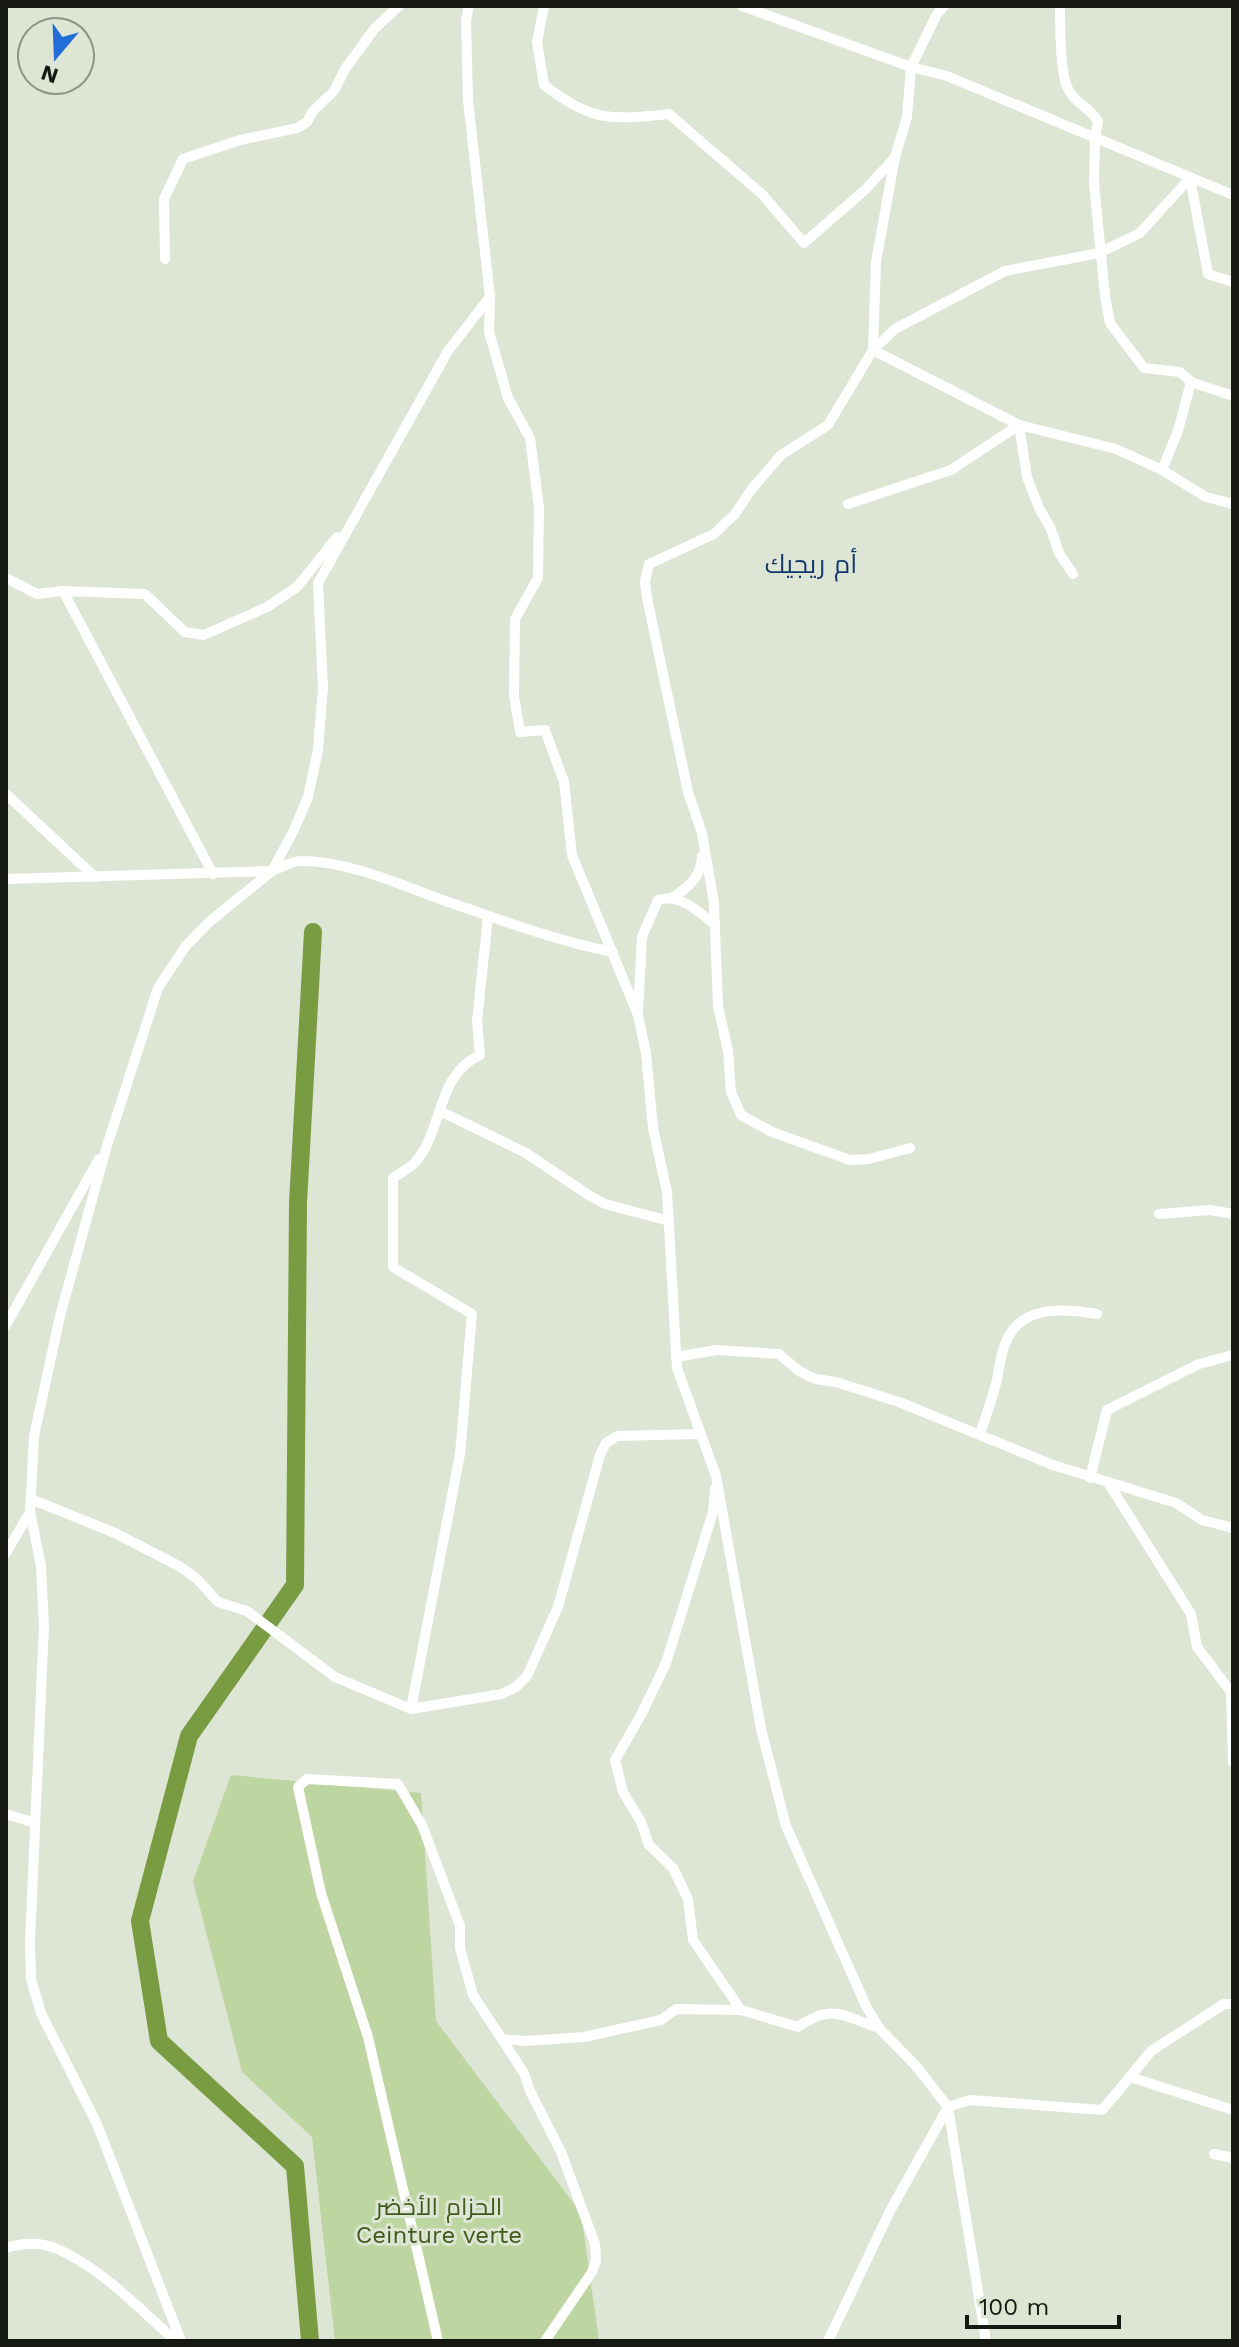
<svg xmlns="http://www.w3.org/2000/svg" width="1239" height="2347" viewBox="0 0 1239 2347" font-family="'Work Sans',Cairo,sans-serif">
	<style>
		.green { fill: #bdd5a0 }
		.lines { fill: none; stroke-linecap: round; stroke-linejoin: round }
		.river { stroke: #799c43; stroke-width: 18 }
		.minor { stroke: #fff; stroke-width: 10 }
		.labels { text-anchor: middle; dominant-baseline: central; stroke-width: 6; stroke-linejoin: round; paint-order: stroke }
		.park-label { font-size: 24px; fill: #41591a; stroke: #dde5d4 }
		.neighbourhood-label { font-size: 26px; fill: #14386c; stroke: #dde5d4 }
	</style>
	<rect width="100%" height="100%" fill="#dde5d4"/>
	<polygon class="green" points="231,1775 421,1793 436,2021 581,2213 599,2341 335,2341 312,2137 242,2072 193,1881"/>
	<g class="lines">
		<polyline class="river" points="310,2341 295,2166 159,2041 140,1921 189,1736 295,1585 298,1203 313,932"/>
		<g class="minor">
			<polyline points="469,6 466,20 468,100 490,297 489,332 508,398 530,438 539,508 538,578 515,619 514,696 520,732 545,730 564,782 572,855 638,1015 646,1053 653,1128 667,1192 677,1368 716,1476 761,1729 786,1826 866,2006 879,2028 916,2066 948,2107 986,2341"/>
			<path d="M544,6L537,42L544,85C593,122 610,120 669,114L762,194L804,243L866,189L895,157"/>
			<polyline points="742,6 911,67 947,76 1233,195"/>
			<path d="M1060,6C1060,25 1060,75 1068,89C1075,103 1088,106 1098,121L1095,137L1094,183L1105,296L1110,323L1144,368L1180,372L1191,382L1178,431L1162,470"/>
			<polyline points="1190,178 1208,274 1233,282"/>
			<polyline points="165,259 164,199 183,159 240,140 297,128 307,122 313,111 334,91 345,69 375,28 399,6"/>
			<polyline points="873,350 895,329 1005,271 1099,253 1140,233 1190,178"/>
			<polyline points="873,350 876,262 895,157 907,117 911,67 937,14 944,6"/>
			<polyline points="1191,382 1233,396"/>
			<polyline points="848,504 951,470 1019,425 1027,477 1039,508 1051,529 1059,553 1073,574"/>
			<polyline points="6,578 37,594 63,591 145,594 185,632 204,635 267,607 297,587 337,537"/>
			<polyline points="63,591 213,874"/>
			<polyline points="6,794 95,877"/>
			<path d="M6,879L272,871C281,868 291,861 301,861C347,861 394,882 437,898C495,918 553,940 613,952"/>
			<path d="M672,898C689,887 701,877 702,856"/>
			<path d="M638,1013L642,937L658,900C679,893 700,912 715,925"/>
			<polyline points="440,1111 526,1153 587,1194 605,1204 669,1221"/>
			<polyline points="910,1148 869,1159 850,1160 772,1132 741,1115 731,1092 728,1051 718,1006 714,903 702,833 688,792 647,598 645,581 649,564 714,534 735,514 751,490 781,455 828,425 873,350 1019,425 1116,449 1162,470 1206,497 1233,504"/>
			<polyline points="1159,1214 1210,1210 1233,1214"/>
			<polyline points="6,1325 99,1159"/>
			<polyline points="676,1357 717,1350 779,1354 799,1371 815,1379 836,1382 899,1402 1053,1465 1176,1503 1202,1520 1233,1528"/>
			<path d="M980,1434C986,1417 992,1399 997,1380C999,1370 1000,1360 1003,1350C1016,1304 1061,1308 1097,1314"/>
			<polyline points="1090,1478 1107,1410 1199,1364 1233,1355"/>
			<polyline points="1109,1484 1191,1614 1197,1647 1231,1692 1233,1762"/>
			<polyline points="715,1488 713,1512 666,1663 641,1715 615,1760 623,1792 641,1822 649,1845 673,1868 688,1899 693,1940 741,2010"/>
			<polyline points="31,1499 115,1533 179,1566 197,1579 218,1602 247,1611 335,1677 411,1709 502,1694 516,1687 527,1676 558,1607 600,1455 606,1443 617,1436 700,1434"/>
			<polyline points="6,1553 30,1512"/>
			<path d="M411,1709L460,1454L472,1314L393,1267V1178C401,1172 413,1167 418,1159C444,1124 437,1075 480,1055L477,1022L488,916"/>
			<polyline points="6,1814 35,1823"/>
			<path d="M502,2039L526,2041L584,2037L661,2020L676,2009L741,2010L798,2027C832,2003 843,2016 879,2028"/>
			<polyline points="1130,2077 1151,2051 1224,2004 1233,2004"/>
			<polyline points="1214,2154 1233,2158"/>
			<path d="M6,2248C22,2243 39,2242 55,2248C101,2267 139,2309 176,2341"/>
			<polyline points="181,2341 97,2124 41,2013 31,1979 30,1942 44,1625 41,1566 30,1512 34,1436 60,1316 106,1149 158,988 185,947 208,923 272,871 294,830 308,797 318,750 323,687 318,583 448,351 489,298"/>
			<polyline points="438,2341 368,2037 321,1893 298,1787 307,1779 398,1784 422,1825 460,1926 460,1948 473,1995 524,2073 530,2091 561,2152 595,2244 596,2261 592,2272 545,2341"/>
			<polyline points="828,2341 890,2211 948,2107 970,2100 1102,2110 1130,2077 1233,2110"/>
		</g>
	</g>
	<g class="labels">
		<g class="park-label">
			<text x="439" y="2207">الحزام الأخضر<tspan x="439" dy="28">Ceinture verte</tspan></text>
		</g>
		<g class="neighbourhood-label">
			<text x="811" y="564">أم ريجيك</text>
		</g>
	</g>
	<rect width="1239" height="2347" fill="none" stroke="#161812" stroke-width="16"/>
	<g transform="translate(56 56) rotate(199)"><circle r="38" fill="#dde5d4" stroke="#8d9386" stroke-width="2"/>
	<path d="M0-6L14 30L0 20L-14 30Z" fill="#216ed9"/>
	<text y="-12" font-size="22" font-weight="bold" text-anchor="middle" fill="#161812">N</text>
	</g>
	<path d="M967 2315v12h152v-12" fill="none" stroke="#161812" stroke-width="4"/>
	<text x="979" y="2315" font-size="24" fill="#161812" stroke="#dde5d4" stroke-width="6" paint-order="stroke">100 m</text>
</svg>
